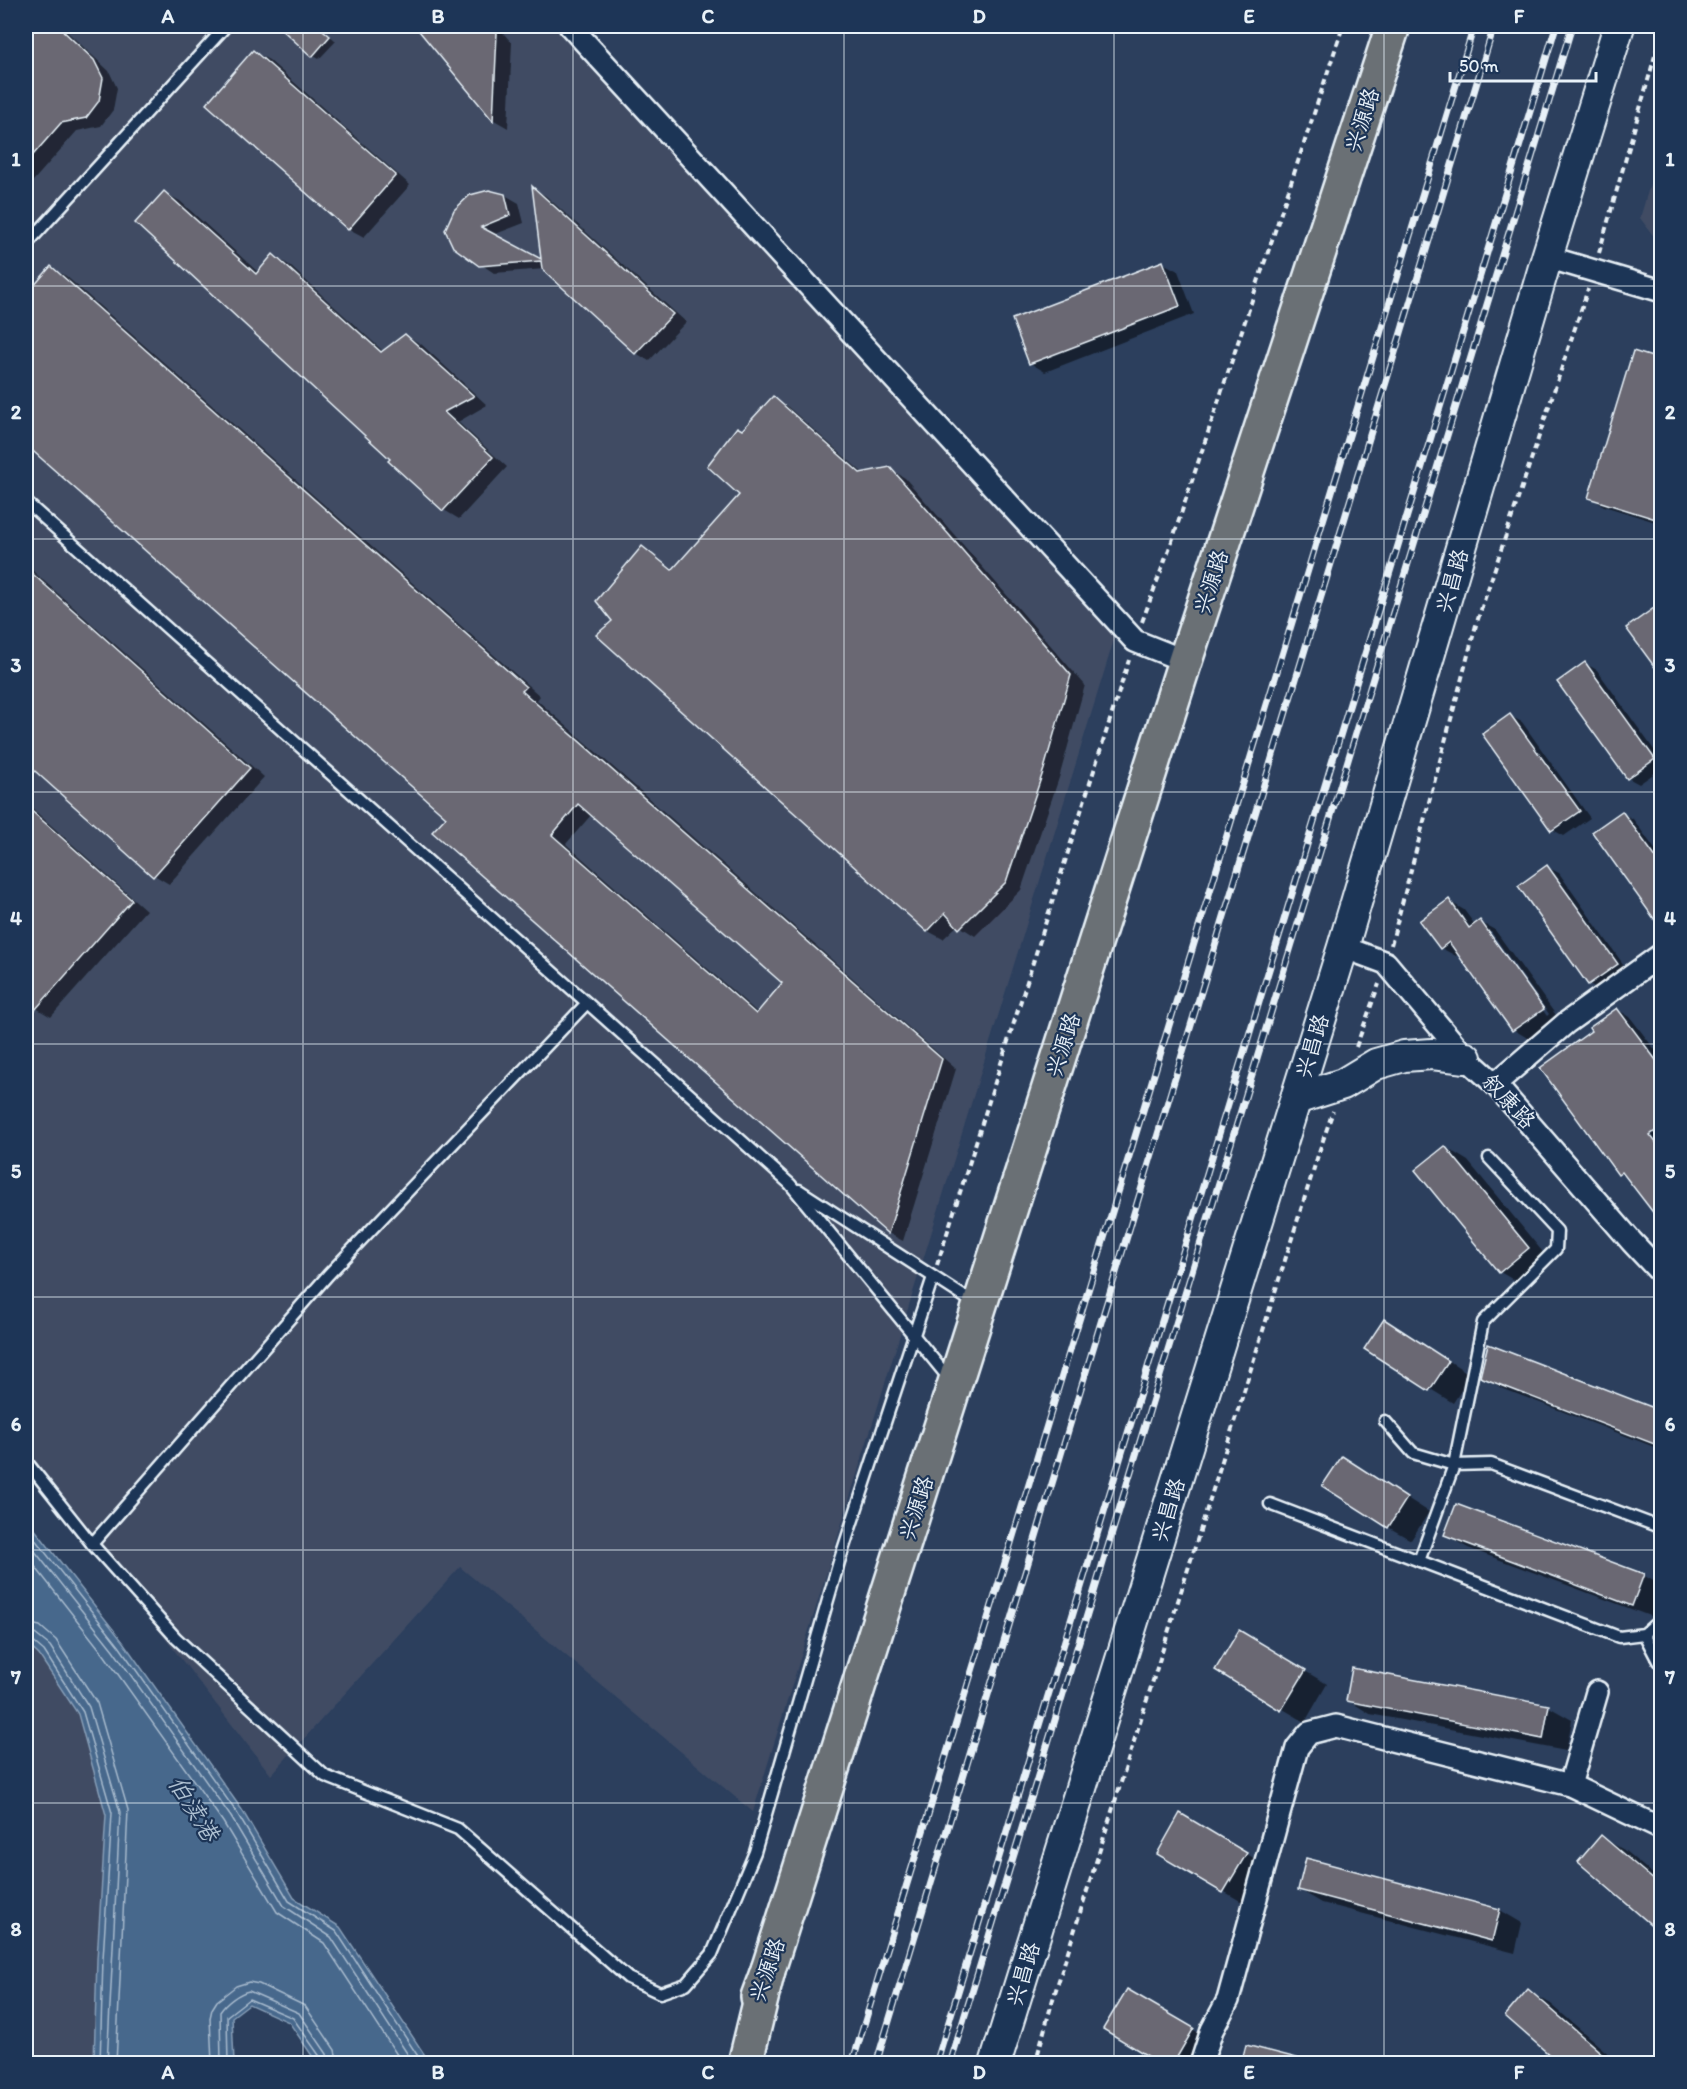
<svg xmlns="http://www.w3.org/2000/svg" width="1687" height="2089" viewBox="0 0 1687 2089" font-family="Itim,'LXGW WenKai TC',sans-serif">
	<style>
		.built { fill: #3f4b64 }
		.water { fill: #46678c; stroke: #879eb7; stroke-width: 1.5 }
		.shadow { fill: #0007; fill-rule: evenodd }
		.lines { fill: none; stroke-linecap: round; stroke-linejoin: round }
		.shore { stroke: #a7bacd; stroke-width: 1.5 }
		.building { fill: #6a6873; stroke: #e8f1f8; stroke-width: 1.5; fill-rule: evenodd }
		.lane-casing { stroke: #e8f1f8; stroke-width: 15 }
		.street-casing { stroke: #e8f1f8; stroke-width: 26 }
		.secondary-casing { stroke: #e8f1f8; stroke-width: 34 }
		.primary-casing { stroke: #e8f1f8; stroke-width: 38 }
		.highway-casing { stroke: #e8f1f8; stroke-width: 38 }
		.path { stroke: #e8f1f8; stroke-width: 4; stroke-dasharray: 6 4.5; stroke-linecap: butt }
		.lane { stroke: #1d3557; stroke-width: 10 }
		.street { stroke: #1d3557; stroke-width: 21 }
		.secondary { stroke: #1d3557; stroke-width: 30 }
		.primary { stroke: #6a7074; stroke-width: 33 }
		.highway { stroke: #6a7074; stroke-width: 33 }
		.rail-casing { stroke: #e8f1f8; stroke-width: 7 }
		.rail { stroke: #1d3557; stroke-width: 4.5; stroke-dasharray: 14; stroke-linecap: butt }
		.grid { fill: none; stroke: #e8f1f8; stroke-width: 1.5; stroke-opacity: 0.55 }
		.labels { text-anchor: middle; dominant-baseline: central; stroke-width: 4.5; stroke-linejoin: round; paint-order: stroke }
		.street-label { font-size: 22px; fill: #e8f1f8; stroke: #1d3557 }
		.water-label { font-size: 24px; font-style: italic; fill: #afc1d2; stroke: #1d3557 }
		.neatline { fill: none; stroke: #e8f1f8; stroke-width: 2 }
		.grid-label { font-size: 20px; text-anchor: middle; font-weight: bold; fill: #e8f1f8 }
	</style>
	<rect width="100%" height="100%" fill="#2c3f5d"/>
	<filter id="ink" filterUnits="userSpaceOnUse"><feTurbulence type="fractalNoise" baseFrequency=".0167" numOctaves="2"/><feDisplacementMap in="SourceGraphic" scale="12" xChannelSelector="R" yChannelSelector="G"/><feConvolveMatrix kernelMatrix="1 2 1 2 8 2 1 2 1" color-interpolation-filters="sRGB"/></filter>
	<g filter="url(#ink)">
		<g class="built">
			<polygon points="26,26 555,26 1117,630 753,1812 460,1567 271,1775 26,1459"/>
			<polygon points="1661,147 1662,246 1661,246 1640,218"/>
			<polygon points="26,1643 39,1655 78,1714 106,1815 97,1959 94,2063 26,2063"/>
		</g>
		<polygon class="water" points="26,1518 123,1642 242,1810 294,1898 340,1927 430,2063 317,2063 289,2022 249,2004 232,2017 234,2063 94,2063 97,1959 106,1815 78,1714 39,1655 26,1643"/>
		<g class="shadow">
			<polygon points="26,26 61,26 109,71 117,88 113,110 101,126 77,131 26,189"/>
			<polygon points="280,26 319,26 336,41 319,59 312,55"/>
			<polygon points="417,26 497,26 512,43 508,128 494,120"/>
			<polygon points="254,52 269,60 410,185 364,237 349,229"/>
			<polygon points="534,189 546,196 686,322 649,361 636,353 545,269 494,273 454,246 505,195 519,203 524,223 493,235 543,261"/>
			<polygon points="165,193 180,201 259,273 274,256 289,265 384,352 405,335 421,344 487,405 458,422 507,467 459,519 444,510 390,461 392,459"/>
			<polygon points="1163,263 1178,271 1194,314 1045,372 1030,363"/>
			<path d="M51,268L66,276L540,696L537,700L956,1069L903,1241L888,1233L435,832L448,817L26,443V297ZM592,814L784,983L758,1013L566,844Z"/>
			<polygon points="1662,361 1662,524 1604,506 1589,497"/>
			<polygon points="773,398 788,407 864,474 890,469 905,478 1085,685 1059,778 1021,890 975,936 958,925 943,939 928,931 614,621 642,548 674,570 741,495 743,432"/>
			<polygon points="26,565 264,777 169,884 154,875 26,761"/>
			<polygon points="1586,664 1597,670 1662,761 1662,768 1639,784 1628,778"/>
			<polygon points="1510,716 1522,722 1590,818 1564,836 1553,830"/>
			<polygon points="26,803 146,910 51,1017 36,1008 26,999"/>
			<polygon points="1622,813 1633,819 1662,859 1662,927"/>
			<polygon points="1547,867 1559,873 1628,971 1600,990 1589,984"/>
			<path d="M1449,901L1464,910L1475,925L1480,922L1495,930L1558,1018L1529,1039L1514,1030L1459,954L1456,956L1441,948ZM1487,932H1491L1549,1014L1547,1016Z"/>
			<polygon points="1617,1009 1630,1017 1662,1059 1662,1222 1631,1180 1619,1173"/>
			<polygon points="1445,1147 1468,1161 1551,1262 1522,1285 1500,1272"/>
			<polygon points="1407,1334 1471,1375 1453,1403 1366,1349"/>
			<polygon points="1481,1376 1662,1413 1662,1450 1504,1389"/>
			<polygon points="1365,1471 1429,1512 1411,1540 1388,1527"/>
			<polygon points="1446,1535 1643,1575 1662,1586 1662,1600 1655,1618 1468,1548"/>
			<polygon points="1239,1632 1327,1684 1305,1722 1217,1670"/>
			<polygon points="1353,1670 1549,1707 1572,1720 1566,1751 1370,1714 1348,1700"/>
			<polygon points="1181,1815 1269,1867 1247,1905 1159,1853"/>
			<polygon points="1601,1837 1624,1850 1662,1882 1662,1932"/>
			<polygon points="1300,1890 1500,1910 1522,1923 1515,1953 1322,1903"/>
			<polygon points="1128,1991 1216,2043 1203,2064 1164,2064"/>
			<polygon points="1528,1991 1551,2004 1620,2064 1562,2064"/>
			<polygon points="1247,2047 1311,2064 1242,2064"/>
		</g>
		<g class="lines">
			<g class="shore">
				<polyline points="26,1528 119,1646 237,1813 289,1901 336,1931 423,2064"/>
				<polyline points="26,1540 113,1650 231,1817 284,1906 331,1937 414,2064"/>
				<polyline points="26,1555 105,1656 223,1822 277,1912 324,1943 403,2064"/>
				<polyline points="26,1623 40,1626 56,1640 97,1703 128,1810 116,2064"/>
				<polyline points="26,1632 35,1634 50,1646 89,1707 120,1812 107,2064"/>
				<polyline points="26,1639 31,1640 44,1651 83,1712 112,1813 103,1959 100,2064"/>
				<polyline points="212,2064 210,2018 212,2009 217,2001 236,1986 249,1982 259,1984 305,2006 335,2050 338,2064"/>
				<path d="M221,2064L220,2012C226,2003 239,1993 249,1991L299,2013L327,2054L329,2064"/>
				<polyline points="228,2064 227,2016 249,1999 293,2018 321,2058 322,2064"/>
			</g>
		</g>
		<g class="building">
			<polygon points="26,26 58,26 94,60 103,78 99,101 86,118 61,123 26,163"/>
			<polygon points="278,26 318,26 330,36 312,57"/>
			<polygon points="415,26 491,26 497,33 493,121"/>
			<polygon points="253,50 396,175 348,230 206,104"/>
			<polygon points="532,186 673,314 635,354 542,269 541,261 479,266 453,247 445,230 454,210 470,195 489,190 505,194 510,215 481,227 541,259"/>
			<polygon points="164,191 256,274 273,254 381,352 405,334 474,396 444,412 493,457 443,511 388,461 390,459 135,223"/>
			<polygon points="1163,261 1180,306 1029,364 1012,319"/>
			<path d="M51,266L526,687L522,691L942,1059L888,1234L432,832L446,817L26,445V295ZM578,804L782,983L756,1014L552,835Z"/>
			<polygon points="1633,351 1662,360 1662,521 1588,498"/>
			<polygon points="773,396 860,473 890,467 1071,675 1044,769 1006,882 959,929 945,913 927,932 596,635 612,621 596,601 642,546 672,570 739,495 707,466 737,427 742,430"/>
			<polygon points="26,568 250,768 153,877 26,763"/>
			<polygon points="1654,608 1662,618 1662,677 1626,628"/>
			<polygon points="1585,662 1655,759 1627,779 1557,682"/>
			<polygon points="1510,714 1580,811 1551,831 1482,734"/>
			<polygon points="26,806 132,900 35,1010 26,1001"/>
			<polygon points="1622,811 1662,866 1662,930 1592,832"/>
			<polygon points="1547,865 1618,964 1588,985 1518,886"/>
			<polygon points="1449,899 1469,928 1480,920 1544,1009 1512,1031 1449,942 1440,949 1419,921"/>
			<polygon points="1617,1008 1662,1068 1662,1126 1650,1135 1662,1150 1662,1224 1622,1172 1618,1175 1540,1068 1591,1031 1589,1028"/>
			<polygon points="1445,1146 1529,1248 1499,1273 1415,1170"/>
			<polygon points="1384,1319 1449,1361 1429,1391 1364,1349"/>
			<polygon points="1488,1344 1662,1411 1662,1447 1480,1377"/>
			<polygon points="1342,1456 1407,1498 1388,1528 1322,1486"/>
			<polygon points="1456,1504 1644,1574 1632,1606 1444,1535"/>
			<polygon points="1239,1630 1306,1670 1281,1711 1215,1670"/>
			<polygon points="1352,1668 1549,1705 1543,1739 1346,1701"/>
			<polygon points="1180,1813 1247,1853 1223,1893 1157,1854"/>
			<polygon points="1601,1835 1662,1887 1662,1934 1578,1862"/>
			<polygon points="1306,1858 1500,1909 1492,1941 1298,1890"/>
			<polygon points="1127,1989 1194,2028 1173,2064 1161,2064 1103,2029"/>
			<polygon points="1528,1989 1614,2064 1560,2064 1505,2016"/>
			<polygon points="1246,2045 1297,2058 1296,2064 1241,2064"/>
		</g>
		<g class="lines">
			<defs>
				<g id="lane">
					<polyline points="26,245 226,26"/>
					<polyline points="26,502 790,1184 951,1381"/>
					<polyline points="799,1190 977,1305"/>
					<polyline points="1385,1421 1413,1453 1454,1465 1491,1464 1662,1528"/>
					<polyline points="26,1461 92,1544 176,1638 325,1776 458,1829 628,1978 660,1993 686,1984 712,1954 755,1852 839,1562 933,1277"/>
					<polyline points="1270,1504 1619,1637 1644,1634 1662,1618"/>
					<polyline points="92,1544 328,1275 587,1003"/>
					<polyline points="1419,1561 1454,1465 1483,1322 1556,1249 1557,1231 1489,1158"/>
					<polyline points="1644,1634 1658,1661 1662,1662"/>
				</g>
				<g id="street">
					<polyline points="570,26 1135,641 1185,661"/>
					<polyline points="1547,257 1662,291"/>
					<polyline points="1343,947 1386,963 1466,1058 1495,1084 1632,1242 1662,1274"/>
					<polyline points="1495,1084 1566,1023 1662,954"/>
					<polyline points="1570,1785 1597,1692"/>
					<polyline points="1201,2064 1212,2030 1228,2000 1297,1748 1309,1733 1336,1726 1570,1785 1662,1829"/>
				</g>
				<g id="secondary">
					<polyline points="1296,1099 1343,1084 1376,1064 1404,1056 1432,1054 1466,1058"/>
					<polyline points="995,2064 1343,947 1547,257 1619,26"/>
				</g>
				<polyline id="primary" points="758,1997 768,1970 1185,661 1393,26"/>
				<polyline id="highway" points="745,2064 768,1970"/>
			</defs>
			<use href="#lane" class="lane-casing"/>
			<use href="#street" class="street-casing"/>
			<use href="#secondary" class="secondary-casing"/>
			<use href="#primary" class="primary-casing"/>
			<use href="#highway" class="highway-casing"/>
			<g class="path">
				<polyline points="1599,253 1662,31"/>
				<polyline points="1142,622 1172,541 1343,26"/>
				<polyline points="1391,945 1476,625 1588,289"/>
				<polyline points="1356,1047 1379,984"/>
				<polyline points="937,1265 1129,660"/>
				<polyline points="1035,2064 1053,1999 1319,1152 1333,1111"/>
			</g>
			<use href="#lane" class="lane"/>
			<use href="#street" class="street"/>
			<use href="#secondary" class="secondary"/>
			<use href="#primary" class="primary"/>
			<use href="#highway" class="highway"/>
			<defs>
				<g id="rail">
					<polyline points="852,2064 1474,26"/>
					<polyline points="876,2064 1494,26"/>
					<polyline points="936,2064 1556,26"/>
					<polyline points="950,2064 1572,26"/>
				</g>
			</defs>
			<use href="#rail" class="rail-casing"/>
			<use href="#rail" class="rail"/>
		</g>
	</g>
	<path class="grid" d="M303,26V2064M573,26V2064M844,26V2064M1114,26V2064M1384,26V2064M26,286H1662M26,539H1662M26,792H1662M26,1044H1662M26,1297H1662M26,1550H1662M26,1803H1662"/>
	<g class="labels">
		<g class="street-label">
			<text transform="translate(1362 120) rotate(-72)">兴源路</text>
			<text transform="translate(1452 581) rotate(-74)">兴昌路</text>
			<text transform="translate(1211 582) rotate(-72)">兴源路</text>
			<text transform="translate(1063 1045) rotate(-72)">兴源路</text>
			<text transform="translate(1312 1046) rotate(-73)">兴昌路</text>
			<text transform="translate(1509 1101) rotate(47)">叙康路</text>
			<text transform="translate(916 1508) rotate(-72)">兴源路</text>
			<text transform="translate(1168 1510) rotate(-73)">兴昌路</text>
			<text transform="translate(767 1970) rotate(-71)">兴源路</text>
			<text transform="translate(1023 1974) rotate(-73)">兴昌路</text>
		</g>
		<g class="water-label">
			<text transform="translate(194 1808) rotate(58)">伯渎港</text>
		</g>
	</g>
	<rect width="1687" height="2089" fill="none" stroke="#1d3557" stroke-width="66"/>
	<path d="M1450 72v9h146v-9" fill="none" stroke="#e8f1f8" stroke-width="3"/>
	<text x="1459" y="72" font-size="18" fill="#e8f1f8" stroke="#1d3557" stroke-width="4.5" paint-order="stroke">50 m</text>
	<rect x="33" y="33" width="1621" height="2023" class="neatline"/>
	<g class="grid-label">
		<text x="168" y="23">A</text>
		<text x="438" y="23">B</text>
		<text x="708" y="23">C</text>
		<text x="979" y="23">D</text>
		<text x="1249" y="23">E</text>
		<text x="1519" y="23">F</text>
		<text x="16" y="166">1</text>
		<text x="1670" y="166">1</text>
		<text x="16" y="419">2</text>
		<text x="1670" y="419">2</text>
		<text x="16" y="672">3</text>
		<text x="1670" y="672">3</text>
		<text x="16" y="925">4</text>
		<text x="1670" y="925">4</text>
		<text x="16" y="1178">5</text>
		<text x="1670" y="1178">5</text>
		<text x="16" y="1431">6</text>
		<text x="1670" y="1431">6</text>
		<text x="16" y="1684">7</text>
		<text x="1670" y="1684">7</text>
		<text x="16" y="1936">8</text>
		<text x="1670" y="1936">8</text>
		<text x="168" y="2079">A</text>
		<text x="438" y="2079">B</text>
		<text x="708" y="2079">C</text>
		<text x="979" y="2079">D</text>
		<text x="1249" y="2079">E</text>
		<text x="1519" y="2079">F</text>
	</g>
</svg>
